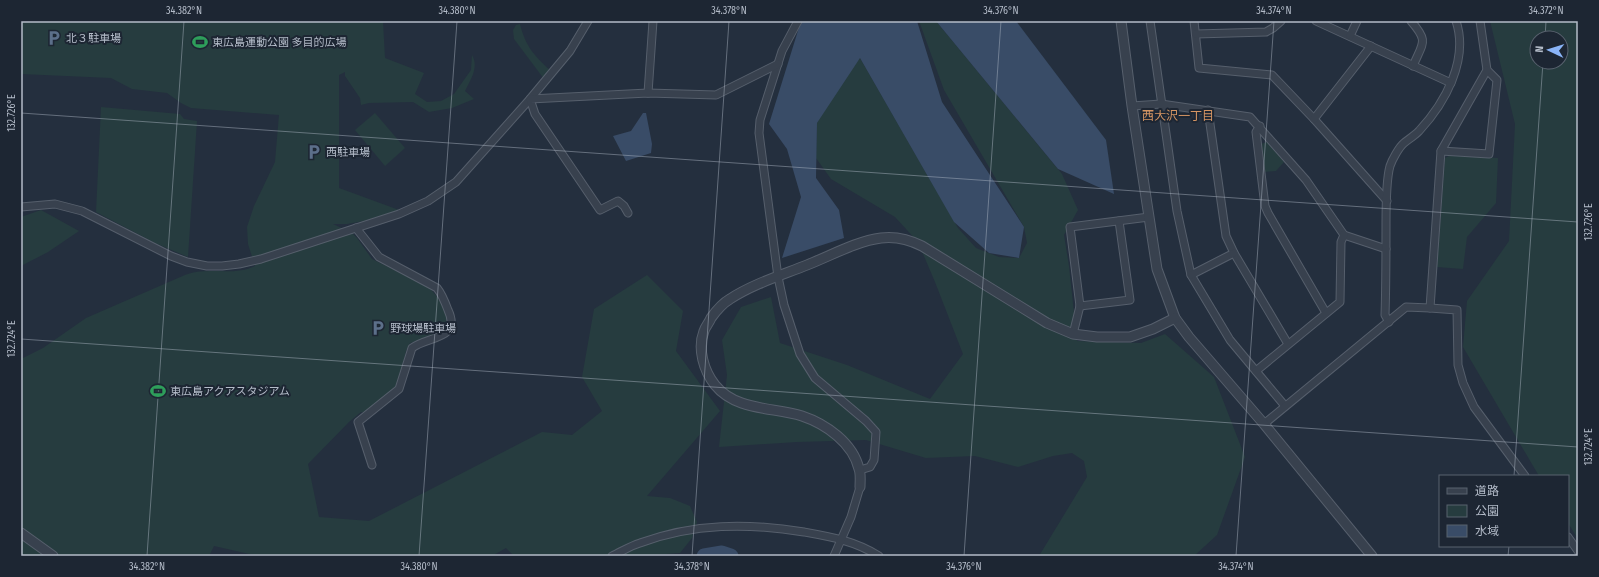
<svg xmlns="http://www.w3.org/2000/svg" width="1599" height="577" viewBox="0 0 1599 577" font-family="'Fira Sans Condensed','Noto Sans JP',sans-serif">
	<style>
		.green { fill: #263c3f; fill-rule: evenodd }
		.water { fill: #394c67 }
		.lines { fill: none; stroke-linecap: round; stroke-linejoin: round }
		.river { stroke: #394c67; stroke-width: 15 }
		.minor-casing { stroke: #565f6c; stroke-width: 9 }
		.tertiary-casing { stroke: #565f6c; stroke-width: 11 }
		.minor { stroke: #38414e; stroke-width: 7 }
		.tertiary { stroke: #38414e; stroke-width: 9 }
		.ticks { fill: none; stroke: #b4bcc9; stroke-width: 1; stroke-opacity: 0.45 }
		.labels { text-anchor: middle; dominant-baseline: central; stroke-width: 4; stroke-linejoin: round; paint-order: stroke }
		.poi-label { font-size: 11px; fill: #b4bcc9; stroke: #1d2633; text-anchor: start }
		.neighbourhood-label { font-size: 12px; fill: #d59563; stroke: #1d2633 }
		.neatline { fill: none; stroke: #b4bcc9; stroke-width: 1.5 }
		.ticks-label { font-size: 10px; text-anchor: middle; fill: #b4bcc9 }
	</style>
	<rect width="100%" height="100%" fill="#242f3e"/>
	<g class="green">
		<path d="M21,21H383L385,58L424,73L415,94L427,102L441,101L454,94L471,70L472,55C479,67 471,79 465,91L474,99L452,108L429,112L413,102L369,103L361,105L360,98L345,76V72L339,75V188L399,210L364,221L347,224H333L352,233L357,238L372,259L428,287C438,295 457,322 440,333C432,338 419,340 410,343L406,351L398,386L365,413L361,412L349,422L308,464L319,517L369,521L542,432L572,435L602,411L582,377L594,309L647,275L683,311L676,351L720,411L647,496L670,498L690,506L697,522L692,538L680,553L641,556H514L506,548L492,556H258L214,546L209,556H21V359L43,348L86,318L185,275C207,266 233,277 255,266L248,244L247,227L254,206L275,162L279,115L191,108L181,103L167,93L132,89L111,78L21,74Z"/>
		<polygon points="919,21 936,21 1062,174 1078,210 1064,235 1069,266 1077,341 1141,343 1165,334 1214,377 1245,457 1217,535 1194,556 1039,556 1087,477 1084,461 1072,453 1053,456 1018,467 975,456 926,458 866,440 797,442 719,447 727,375 722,340 741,307 771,297 780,343 847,365 930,399 963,354 935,282 918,242 895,217 831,179 816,158 817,123 830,96 860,58 958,228 976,248 999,257 1019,258 1027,243 1024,227 944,90"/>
		<path d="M1490,21H1578V539L1568,523V476H1539L1463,347L1467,301L1509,241L1515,124ZM1537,38H1561V62H1537Z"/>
		<path d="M520,24C525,45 534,56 550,70L544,79L514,39L513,30L516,25Z"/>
		<polygon points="101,107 180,114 184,119 197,121 188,257 155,243 96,212"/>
		<polygon points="375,113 405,148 385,166 355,130"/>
		<polygon points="1267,142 1284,162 1276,171 1264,172 1261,144"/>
		<polygon points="1451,155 1498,158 1496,203 1467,237 1463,269 1437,267 1445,158"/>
		<polygon points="41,210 79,231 48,252 21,266 21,217"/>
	</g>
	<g class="water">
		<polygon points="801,21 917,21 942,102 1024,227 1019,258 989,253 954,222 860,58 817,123 816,178 839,210 844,238 782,258 801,197 787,149 769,124"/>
		<polygon points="936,21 1016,21 1106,140 1114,194 1058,169"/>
		<polygon points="643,113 646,113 652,144 651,153 626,161 613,136 631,131"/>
	</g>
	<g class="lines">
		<polyline class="river" points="704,556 722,553 731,556"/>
		<defs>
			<g id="minor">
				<polyline points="798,21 782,51 760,120 759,133 778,277 784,305 800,354 815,378 866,421 876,432 874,460 870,467 860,470"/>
				<polyline points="1150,21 1177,211 1191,275 1230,340 1285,406"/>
				<polyline points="1194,21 1199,68 1272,75 1314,119 1387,201"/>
				<polyline points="1316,21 1451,83"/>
				<path d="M1411,21C1429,42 1423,42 1413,66"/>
				<polyline points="1196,34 1266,32 1273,28 1281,21"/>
				<polyline points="1350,36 1357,21"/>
				<polyline points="648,93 653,21"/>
				<polyline points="1132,106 1161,104 1250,117 1306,180 1344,235 1386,249"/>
				<polyline points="1208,110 1226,236 1234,253 1288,344"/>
				<polyline points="1314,119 1371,46"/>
				<polyline points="1260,126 1256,132 1265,206 1268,213 1326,313"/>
				<polyline points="1441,151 1489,154 1497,80 1487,70 1480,21"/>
				<polyline points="21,207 55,204 82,211 171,256 187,262 207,266 222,266 239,264 261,259 399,214 428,201 456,182 530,99 570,51 588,21"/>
				<polyline points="628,213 624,206 618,201 600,210 535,114 530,99 648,93 716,95 778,64"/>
				<path d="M356,228L379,257L437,288C442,294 445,302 448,310C462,340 427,336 412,348L399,389L358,422L372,465"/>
				<polyline points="1191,275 1234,253"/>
				<polyline points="1080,306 1130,300 1119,221"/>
				<polyline points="1430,308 1457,310 1458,365 1463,383 1474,407 1525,476"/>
				<path d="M1389,322L1385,315C1386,285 1386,254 1386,224C1386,208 1386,180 1390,166C1392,160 1399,147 1404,143C1409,139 1414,136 1419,131C1445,103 1469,60 1456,21"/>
				<polyline points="1073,334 1080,306 1070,227 1149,217"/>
				<polyline points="1256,371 1340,302 1341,242 1344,235"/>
				<polyline points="1264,424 1406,307 1430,308 1441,151 1487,70"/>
				<polyline points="1568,537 1578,551"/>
				<path d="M612,556C621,552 630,546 640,543C694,523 748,523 804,532C832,537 855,541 879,556"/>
				<polyline points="834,556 851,517 860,487"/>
			</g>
			<g id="tertiary">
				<polyline points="1121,21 1132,106 1157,269 1175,318 1189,337 1264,424 1372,556"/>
				<path d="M860,487C860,481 861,474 859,469C853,443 826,424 802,416C773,407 736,411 715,385C704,371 697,349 704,331C705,327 709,323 711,318C716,311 723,303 730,299C753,284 782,275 807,265C830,256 857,241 881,238C896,236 908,239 922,246L1047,323L1073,334L1097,337H1130L1153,329L1175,318"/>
				<polyline points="21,533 53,556"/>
			</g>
		</defs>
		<use href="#minor" class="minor-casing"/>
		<use href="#tertiary" class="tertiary-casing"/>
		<use href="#minor" class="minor"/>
		<use href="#tertiary" class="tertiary"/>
	</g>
	<path class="ticks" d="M1545,38L1546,21M21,113L1578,222M21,339L1578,447M1514,476L1543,62M147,556L184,21M419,556L457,21M692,556L729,21M964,556L1001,21M1236,556L1274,21M1508,556L1509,546"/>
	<defs>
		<symbol id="parking-bare" viewBox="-9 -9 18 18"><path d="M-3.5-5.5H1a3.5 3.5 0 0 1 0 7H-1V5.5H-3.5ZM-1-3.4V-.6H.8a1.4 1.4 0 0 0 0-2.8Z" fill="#5c6f8a" stroke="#1d2633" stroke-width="2.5" paint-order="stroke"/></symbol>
		<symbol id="stadium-bare" viewBox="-9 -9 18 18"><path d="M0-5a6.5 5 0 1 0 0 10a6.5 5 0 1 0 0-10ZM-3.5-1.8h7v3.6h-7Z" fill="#2e9e5b" stroke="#1d2633" stroke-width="2.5" paint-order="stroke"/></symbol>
	</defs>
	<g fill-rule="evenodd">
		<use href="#parking-bare" x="43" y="27" width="22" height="22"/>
		<use href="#stadium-bare" x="189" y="31" width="22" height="22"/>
		<use href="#parking-bare" x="303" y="141" width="22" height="22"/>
		<use href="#parking-bare" x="367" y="317" width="22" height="22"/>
		<use href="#stadium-bare" x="147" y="380" width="22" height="22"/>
	</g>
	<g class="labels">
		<g class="poi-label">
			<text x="66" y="38">北３駐車場</text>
			<text x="212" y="42">東広島運動公園 多目的広場</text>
			<text x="326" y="152">西駐車場</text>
			<text x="390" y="328">野球場駐車場</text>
			<text x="170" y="391">東広島アクアスタジアム</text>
		</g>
		<g class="neighbourhood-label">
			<text x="1178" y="116">西大沢一丁目</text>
		</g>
	</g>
	<rect width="1599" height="577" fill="none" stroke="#1d2633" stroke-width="44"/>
	<rect x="1439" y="475" width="130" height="72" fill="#1d2633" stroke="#59626f"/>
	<rect x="1447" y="488" width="20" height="6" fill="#38414e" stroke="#59626f"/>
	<text x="1475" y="495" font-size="12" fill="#b4bcc9">道路</text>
	<rect x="1447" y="505" width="20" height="12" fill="#263c3f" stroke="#59626f"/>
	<text x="1475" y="515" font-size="12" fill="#b4bcc9">公園</text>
	<rect x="1447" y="525" width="20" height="12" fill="#394c67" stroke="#59626f"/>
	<text x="1475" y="535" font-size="12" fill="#b4bcc9">水域</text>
	<g transform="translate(1549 50) rotate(274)"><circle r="19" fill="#1d2633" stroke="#59626f"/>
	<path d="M0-3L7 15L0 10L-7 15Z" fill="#8ab4f8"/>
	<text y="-6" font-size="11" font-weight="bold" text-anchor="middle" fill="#b4bcc9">N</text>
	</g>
	<rect x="22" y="22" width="1555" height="533" class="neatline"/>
	<g class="ticks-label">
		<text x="184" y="14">34.382°N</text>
		<text x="457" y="14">34.380°N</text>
		<text x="729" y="14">34.378°N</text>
		<text x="1001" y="14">34.376°N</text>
		<text x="1274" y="14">34.374°N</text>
		<text x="1546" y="14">34.372°N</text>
		<text transform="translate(11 113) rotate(-90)" y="4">132.726°E</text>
		<text transform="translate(1588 222) rotate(-90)" y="4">132.726°E</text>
		<text transform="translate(11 339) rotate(-90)" y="4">132.724°E</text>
		<text transform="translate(1588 447) rotate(-90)" y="4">132.724°E</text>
		<text x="147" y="570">34.382°N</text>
		<text x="419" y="570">34.380°N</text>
		<text x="692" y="570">34.378°N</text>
		<text x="964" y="570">34.376°N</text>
		<text x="1236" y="570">34.374°N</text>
	</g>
</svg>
